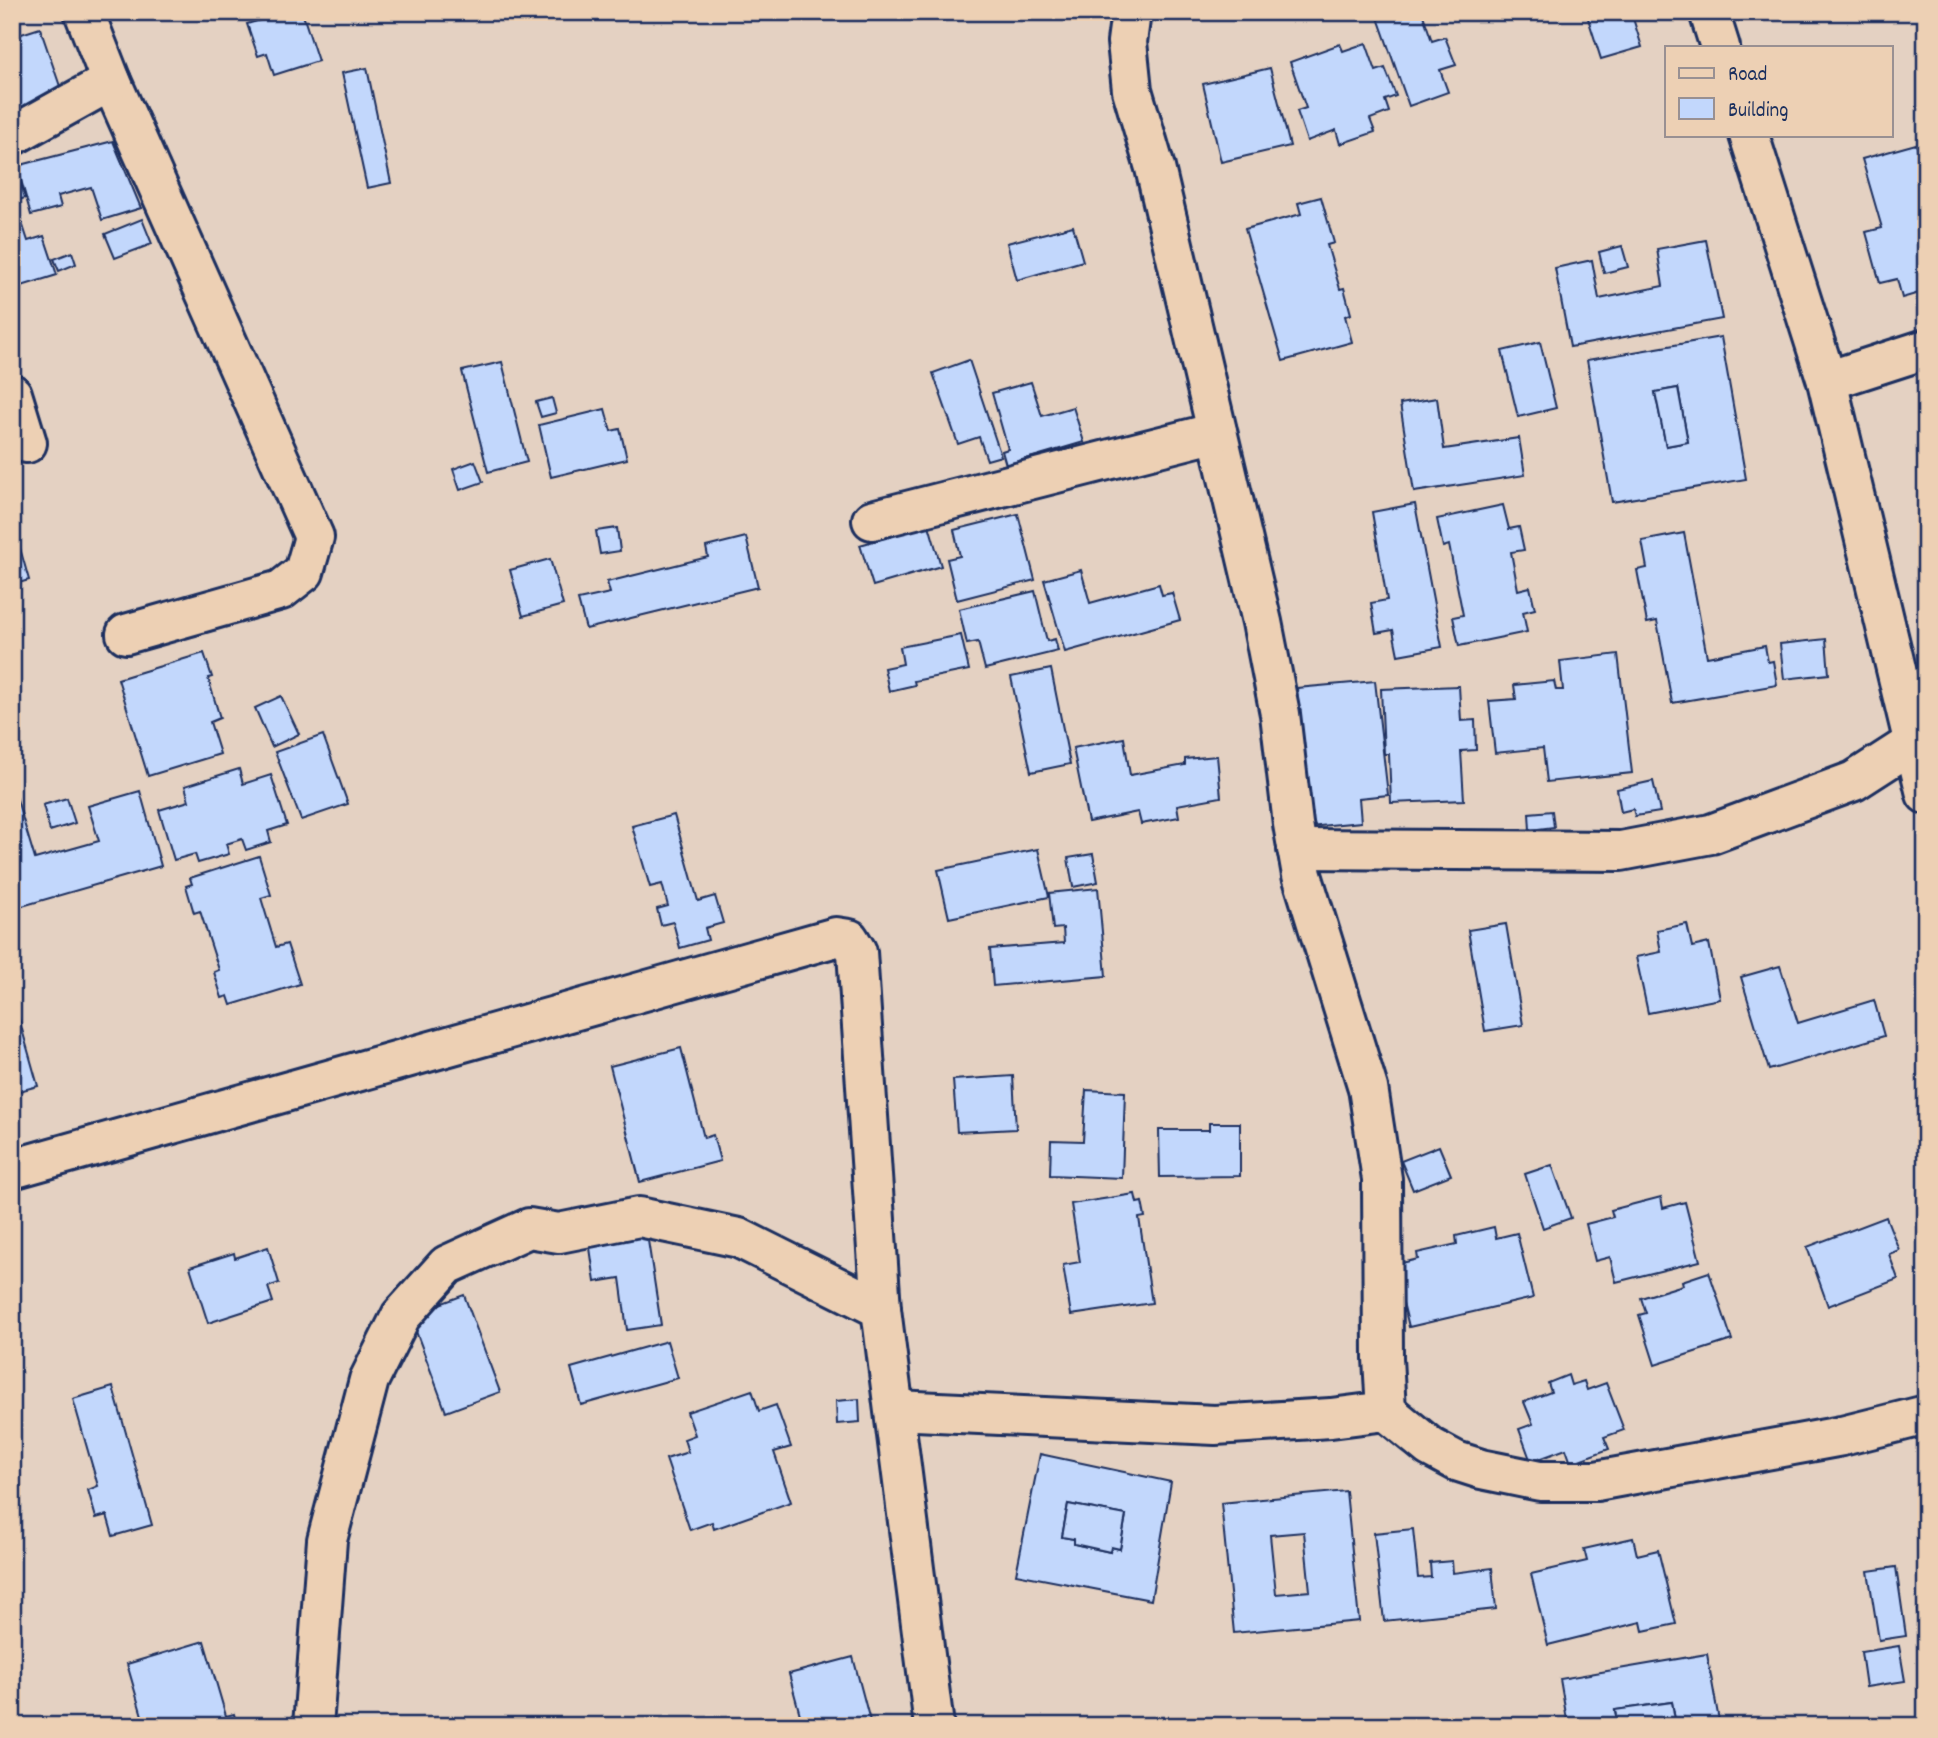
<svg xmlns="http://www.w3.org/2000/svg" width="1938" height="1738" viewBox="0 0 1938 1738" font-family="Dekko,sans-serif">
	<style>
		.building { fill: #c2d7fc; stroke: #1b2f5e; stroke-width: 2; fill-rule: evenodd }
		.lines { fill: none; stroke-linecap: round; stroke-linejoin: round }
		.minor-casing { stroke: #1b2f5e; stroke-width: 44 }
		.minor { stroke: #edd0b4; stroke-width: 38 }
	</style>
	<rect width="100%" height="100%" fill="#e4d1c2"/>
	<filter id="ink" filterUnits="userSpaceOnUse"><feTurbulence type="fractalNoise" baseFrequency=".0143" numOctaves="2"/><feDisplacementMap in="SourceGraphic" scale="14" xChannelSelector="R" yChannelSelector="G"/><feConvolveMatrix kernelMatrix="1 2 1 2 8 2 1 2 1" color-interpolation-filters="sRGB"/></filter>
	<g filter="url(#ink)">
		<g class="building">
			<polygon points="262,12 302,12 318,61 274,75 267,53 258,56 247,24 264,19"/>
			<polygon points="1376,12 1422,12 1432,41 1445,37 1456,65 1440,70 1448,92 1409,106"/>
			<polygon points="1586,12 1631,12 1642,47 1601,59"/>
			<polygon points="40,28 63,95 12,112 12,37"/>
			<polygon points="1366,43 1376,71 1385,68 1396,96 1385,100 1389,112 1370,119 1375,132 1340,144 1336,130 1307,141 1297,111 1306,108 1290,62 1340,44 1343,51"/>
			<polygon points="367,68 391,183 367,188 342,73"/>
			<polygon points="1270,68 1290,146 1221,162 1203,84"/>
			<polygon points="113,141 141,208 102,220 91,187 58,196 61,207 31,215 17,166"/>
			<polygon points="1916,144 1926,177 1926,291 1902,298 1897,279 1880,283 1866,232 1882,228 1862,159"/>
			<polygon points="16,169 25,198 15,201 28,241 44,236 57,275 12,289 12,170"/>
			<polygon points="1321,197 1334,243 1327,245 1340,289 1344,288 1351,314 1345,316 1352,342 1283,361 1245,229 1301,214 1298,203"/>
			<polygon points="142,219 152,244 115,258 105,234"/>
			<polygon points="1073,226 1083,261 1017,280 1007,243"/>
			<polygon points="1706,240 1722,319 1570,347 1555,268 1592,260 1599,299 1663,286 1657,249"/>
			<polygon points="1622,246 1628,267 1604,273 1599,252"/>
			<polygon points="72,252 76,264 59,271 54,259"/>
			<path d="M1721,337L1746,479L1612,502L1587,360ZM1678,388L1688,442L1666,446L1655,392Z"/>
			<polygon points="1540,342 1556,408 1518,417 1502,351"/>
			<polygon points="969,360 1001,456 987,460 979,437 958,444 933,373"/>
			<polygon points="502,362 527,462 488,472 462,371"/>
			<polygon points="1031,382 1042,416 1073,407 1084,442 1006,465 1002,451 1008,449 992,393"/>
			<polygon points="1678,388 1688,442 1666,446 1655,392"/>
			<polygon points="552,398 556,413 541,417 536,402"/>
			<polygon points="1437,398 1444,449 1519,438 1525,475 1414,492 1400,404"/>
			<polygon points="605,409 611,431 620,429 627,459 551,477 539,425"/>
			<polygon points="475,461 483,482 460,490 453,469"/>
			<polygon points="1415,504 1442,647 1398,655 1393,630 1376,633 1371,603 1387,600 1372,512"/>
			<polygon points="1503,505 1509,529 1519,527 1524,550 1511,552 1518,590 1530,587 1535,609 1523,612 1527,632 1459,646 1453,617 1463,615 1449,545 1443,547 1437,519"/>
			<polygon points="1018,514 1035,580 957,600 947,559 960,556 954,530"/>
			<polygon points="12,520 29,580 12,585"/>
			<polygon points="929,525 941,566 873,586 860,545"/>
			<polygon points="617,528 620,551 600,554 596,531"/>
			<polygon points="1684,533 1707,657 1765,646 1768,662 1773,661 1777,685 1672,703 1657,621 1647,623 1637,570 1647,568 1642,541"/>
			<polygon points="746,537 758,587 586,629 578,600 610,593 607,582 708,557 706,547"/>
			<polygon points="550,559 563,605 523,616 510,570"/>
			<polygon points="1081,570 1090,603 1159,584 1162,595 1172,593 1180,620 1065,652 1044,580"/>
			<polygon points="1035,591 1047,641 1055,639 1058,651 985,669 978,642 967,644 959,609"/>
			<polygon points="961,635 969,670 914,681 915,685 889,691 884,668 903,664 900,647"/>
			<polygon points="1826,639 1829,674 1784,679 1780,644"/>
			<polygon points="204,653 212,677 208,678 220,718 210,722 220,754 148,776 118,679"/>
			<polygon points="1618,654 1632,773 1547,782 1543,748 1495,753 1489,701 1516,699 1514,685 1554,681 1556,690 1563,690 1560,661"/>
			<polygon points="1051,669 1070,764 1031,772 1011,677"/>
			<polygon points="1375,681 1388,795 1359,798 1361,822 1309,827 1297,688"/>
			<polygon points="1459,686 1461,721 1475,720 1476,750 1461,751 1464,800 1391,803 1389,754 1384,754 1381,689"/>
			<polygon points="281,696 299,734 272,747 255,708"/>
			<polygon points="323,735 348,804 301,820 275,752"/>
			<polygon points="1124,738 1130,775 1185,765 1185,759 1217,756 1221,797 1177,805 1179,817 1141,824 1138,812 1088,822 1073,748"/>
			<polygon points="239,769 243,784 271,775 287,825 268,831 271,842 246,850 242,839 226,844 229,854 198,863 195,854 174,860 159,810 189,801 185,786"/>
			<polygon points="1653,781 1660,812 1635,816 1633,809 1621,812 1617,789"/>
			<polygon points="140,791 161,866 12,909 12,794 15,793 35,859 99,841 88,806"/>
			<polygon points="67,798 75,823 50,831 43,805"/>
			<polygon points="1552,811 1554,827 1530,830 1529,813"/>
			<polygon points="674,815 698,901 715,896 723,923 705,928 708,940 680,948 673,922 661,925 657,909 668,906 662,884 650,887 632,826"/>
			<polygon points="1038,849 1049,897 949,918 938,870"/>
			<polygon points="1093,854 1098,882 1073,887 1068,858"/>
			<polygon points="259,856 271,895 261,898 276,947 287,944 300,984 231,1005 228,996 222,998 214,972 219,970 200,911 194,913 186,886 192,884 190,878"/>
			<polygon points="1098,888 1106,976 993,986 990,949 1064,943 1063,928 1053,929 1049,893"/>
			<polygon points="1506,924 1523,1025 1485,1031 1468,930"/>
			<polygon points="1687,924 1692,947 1709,943 1720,999 1648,1013 1636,957 1661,952 1657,930"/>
			<polygon points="1780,966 1798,1023 1874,1000 1884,1036 1769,1070 1741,977"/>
			<polygon points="12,994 38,1086 12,1093"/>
			<polygon points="681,1048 704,1138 713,1135 720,1161 640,1182 610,1066"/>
			<polygon points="1013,1076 1016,1129 957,1132 953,1080"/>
			<polygon points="1086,1090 1125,1092 1122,1178 1050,1175 1051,1140 1083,1141"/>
			<polygon points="1209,1123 1240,1123 1240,1176 1160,1177 1159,1130 1209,1130"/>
			<polygon points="1439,1146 1451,1175 1413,1190 1401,1161"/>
			<polygon points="1552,1165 1571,1218 1543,1228 1525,1174"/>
			<polygon points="1135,1194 1137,1203 1142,1202 1145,1217 1139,1218 1152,1303 1071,1315 1063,1265 1080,1262 1071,1204"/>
			<polygon points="1661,1197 1663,1208 1685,1202 1700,1261 1616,1282 1610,1257 1595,1261 1586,1224 1613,1217 1611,1210"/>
			<polygon points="1886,1217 1899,1250 1889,1254 1898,1279 1828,1306 1807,1247"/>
			<polygon points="1494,1227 1496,1238 1517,1233 1533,1298 1409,1327 1394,1265 1418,1259 1417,1253 1457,1244 1456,1236"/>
			<polygon points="647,1234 661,1325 627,1330 620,1278 595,1282 589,1241"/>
			<polygon points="268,1247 279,1283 268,1287 273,1302 208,1323 190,1267 234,1253 235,1258"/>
			<polygon points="1709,1272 1732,1340 1655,1365 1639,1315 1646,1313 1641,1298 1683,1285 1682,1281"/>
			<polygon points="464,1295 500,1392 446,1412 410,1315"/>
			<polygon points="667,1341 678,1378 581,1405 571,1368"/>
			<polygon points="1568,1375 1571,1385 1584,1381 1587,1390 1606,1383 1624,1430 1604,1437 1609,1449 1571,1463 1566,1449 1531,1462 1519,1429 1533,1424 1524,1402 1551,1392 1548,1383"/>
			<polygon points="113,1387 152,1525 113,1536 107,1515 96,1518 88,1490 98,1486 73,1399"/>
			<polygon points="752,1390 759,1411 776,1405 791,1447 774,1452 791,1502 714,1529 712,1522 690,1530 666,1459 688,1452 684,1439 695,1435 687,1412"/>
			<polygon points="859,1399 860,1422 837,1424 836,1401"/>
			<path d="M1040,1454L1171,1482L1151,1600L1016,1574ZM1068,1504L1126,1515L1120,1549L1111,1547L1110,1552L1074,1544V1539L1062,1537Z"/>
			<path d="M1346,1491L1359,1621L1234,1633L1221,1503ZM1304,1532L1310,1591L1276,1594L1270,1535Z"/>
			<polygon points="1068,1504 1126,1515 1120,1549 1111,1547 1110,1552 1074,1544 1074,1539 1062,1537"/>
			<polygon points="1413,1529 1418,1578 1431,1577 1430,1563 1452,1561 1453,1573 1492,1568 1496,1609 1384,1621 1374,1533"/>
			<polygon points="1633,1538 1637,1555 1658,1550 1676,1624 1643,1631 1641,1622 1548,1645 1531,1574 1587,1561 1584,1549"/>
			<polygon points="1896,1567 1906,1636 1879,1640 1868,1571"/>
			<polygon points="1926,1609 1926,1639 1922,1640 1917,1610"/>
			<polygon points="204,1641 226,1716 234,1714 237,1726 145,1726 127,1664"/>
			<polygon points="1899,1646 1905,1681 1866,1687 1861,1652"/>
			<polygon points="1707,1654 1720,1726 1676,1726 1672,1702 1615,1710 1618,1726 1568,1726 1560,1679"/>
			<polygon points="853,1657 870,1721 854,1726 803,1726 789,1674"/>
			<polygon points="1672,1702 1676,1726 1618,1726 1615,1710"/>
		</g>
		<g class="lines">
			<defs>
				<g id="minor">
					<polyline points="84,12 111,81 314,537 304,572 281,590 126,634"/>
					<polyline points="1131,12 1127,42 1132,90 1155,168 1262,622 1280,714 1293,824 1302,875 1368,1088 1382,1179 1383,1358 1386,1411"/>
					<polyline points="1709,12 1720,47"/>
					<polyline points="1749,135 1827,381 1926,794"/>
					<polyline points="12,136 111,81"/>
					<polyline points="1827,381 1926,349"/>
					<polyline points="12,394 27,443"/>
					<polyline points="872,520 1217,432"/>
					<polyline points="1297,849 1621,851 1711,834 1854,781 1913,743 1926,739"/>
					<polyline points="12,1169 836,937 849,939 857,952 881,1309"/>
					<polyline points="895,1410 1215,1425 1331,1418 1386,1411 1430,1447 1456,1461 1481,1469 1540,1481 1596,1481 1842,1436 1926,1415"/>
					<polyline points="313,1726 327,1540 369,1380 401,1316 447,1265 529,1228 559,1233 639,1217 739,1238 881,1309 934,1726"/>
				</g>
			</defs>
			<use href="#minor" class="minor-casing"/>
			<use href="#minor" class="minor"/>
		</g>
	</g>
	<rect width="1938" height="1738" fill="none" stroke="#edd0b4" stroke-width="42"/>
	<rect x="21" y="21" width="1896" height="1696" fill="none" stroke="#1b2f5e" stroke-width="2.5" filter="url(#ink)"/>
	<rect x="1665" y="46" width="228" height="91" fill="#edd0b4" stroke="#999092" stroke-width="2"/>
	<rect x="1679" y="68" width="35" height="10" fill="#edd0b4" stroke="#999092" stroke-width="2"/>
	<text x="1728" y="80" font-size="21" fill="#1b2f5e">Road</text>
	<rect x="1679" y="98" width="35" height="21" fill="#c2d7fc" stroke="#999092" stroke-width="2"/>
	<text x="1728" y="116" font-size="21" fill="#1b2f5e">Building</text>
</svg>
